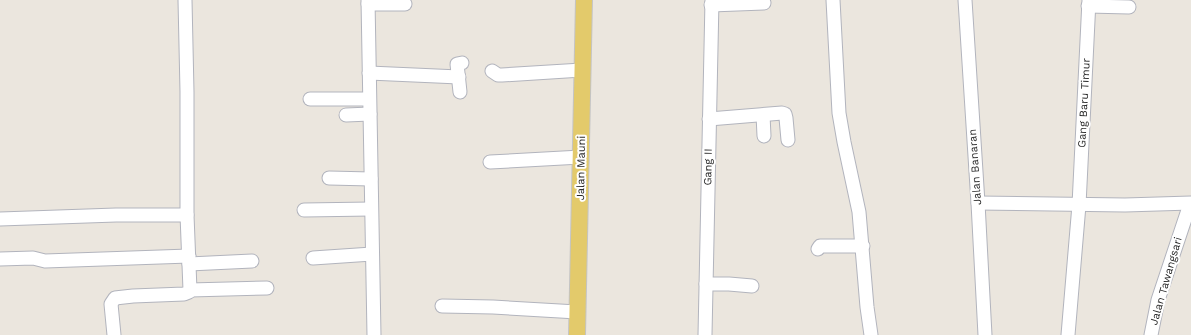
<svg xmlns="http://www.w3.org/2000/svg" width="1191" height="335" viewBox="0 0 1191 335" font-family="'Work Sans',sans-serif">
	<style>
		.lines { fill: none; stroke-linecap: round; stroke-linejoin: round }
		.minor-casing { stroke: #b2b4bd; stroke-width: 15 }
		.major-casing { stroke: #c4c4c4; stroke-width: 18 }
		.minor { stroke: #fff; stroke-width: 13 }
		.major { stroke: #e3ca6b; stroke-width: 16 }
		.labels { text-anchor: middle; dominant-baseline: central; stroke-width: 4; stroke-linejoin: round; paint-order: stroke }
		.street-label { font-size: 11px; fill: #2b2b2b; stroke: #fff }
	</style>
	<rect width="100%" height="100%" fill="#ebe6de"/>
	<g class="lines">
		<defs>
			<g id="minor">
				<polyline points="368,0 374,335"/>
				<polyline points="833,0 839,113 844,142 859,212 867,307 871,335"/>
				<polyline points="965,0 978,203 985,335"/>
				<polyline points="368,4 405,4"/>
				<polyline points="711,5 764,3"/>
				<polyline points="1088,6 1129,7"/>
				<polyline points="492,71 498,75 502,75 582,70"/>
				<polyline points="369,73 459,77"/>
				<polyline points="460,92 457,64 462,63"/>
				<polyline points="310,99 369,99"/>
				<polyline points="346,115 370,114"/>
				<polyline points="763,115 764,136"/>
				<polyline points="709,119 782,113 785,114 786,118 788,140"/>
				<polyline points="490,162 581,157"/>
				<polyline points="329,178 371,179"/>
				<polyline points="978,203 1125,205 1191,203"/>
				<polyline points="304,210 371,209"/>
				<polyline points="0,219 116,215 187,215"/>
				<polyline points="818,249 820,246 863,246"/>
				<polyline points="313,258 372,254"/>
				<polyline points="0,259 33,258 45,261 189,256"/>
				<polyline points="189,264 252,261"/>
				<polyline points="706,284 729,284 752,286"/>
				<polyline points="190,290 267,288"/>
				<polyline points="442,306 493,307 577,312"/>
				<polyline points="114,335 111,304 115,298 133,296 184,294 189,292 190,290 187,215 187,92 185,0"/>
				<polyline points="705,335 712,0"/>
				<polyline points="1068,335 1079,205 1089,0"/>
				<polyline points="1151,335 1158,300 1190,204"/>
			</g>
			<polyline id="major" points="577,335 584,0"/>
		</defs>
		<use href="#minor" class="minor-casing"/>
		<use href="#major" class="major-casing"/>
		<use href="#minor" class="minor"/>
		<use href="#major" class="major"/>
	</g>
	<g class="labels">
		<g class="street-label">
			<text transform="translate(1084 103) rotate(-87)">Gang Baru Timur</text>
			<text transform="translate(708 167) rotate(-89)">Gang II</text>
			<text transform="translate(975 167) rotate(-94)">Jalan Banaran</text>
			<text transform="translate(581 168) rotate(-89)">Jalan Mauni</text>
			<text transform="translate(1166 281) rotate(-74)">Jalan Tawangsari</text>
		</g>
	</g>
</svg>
